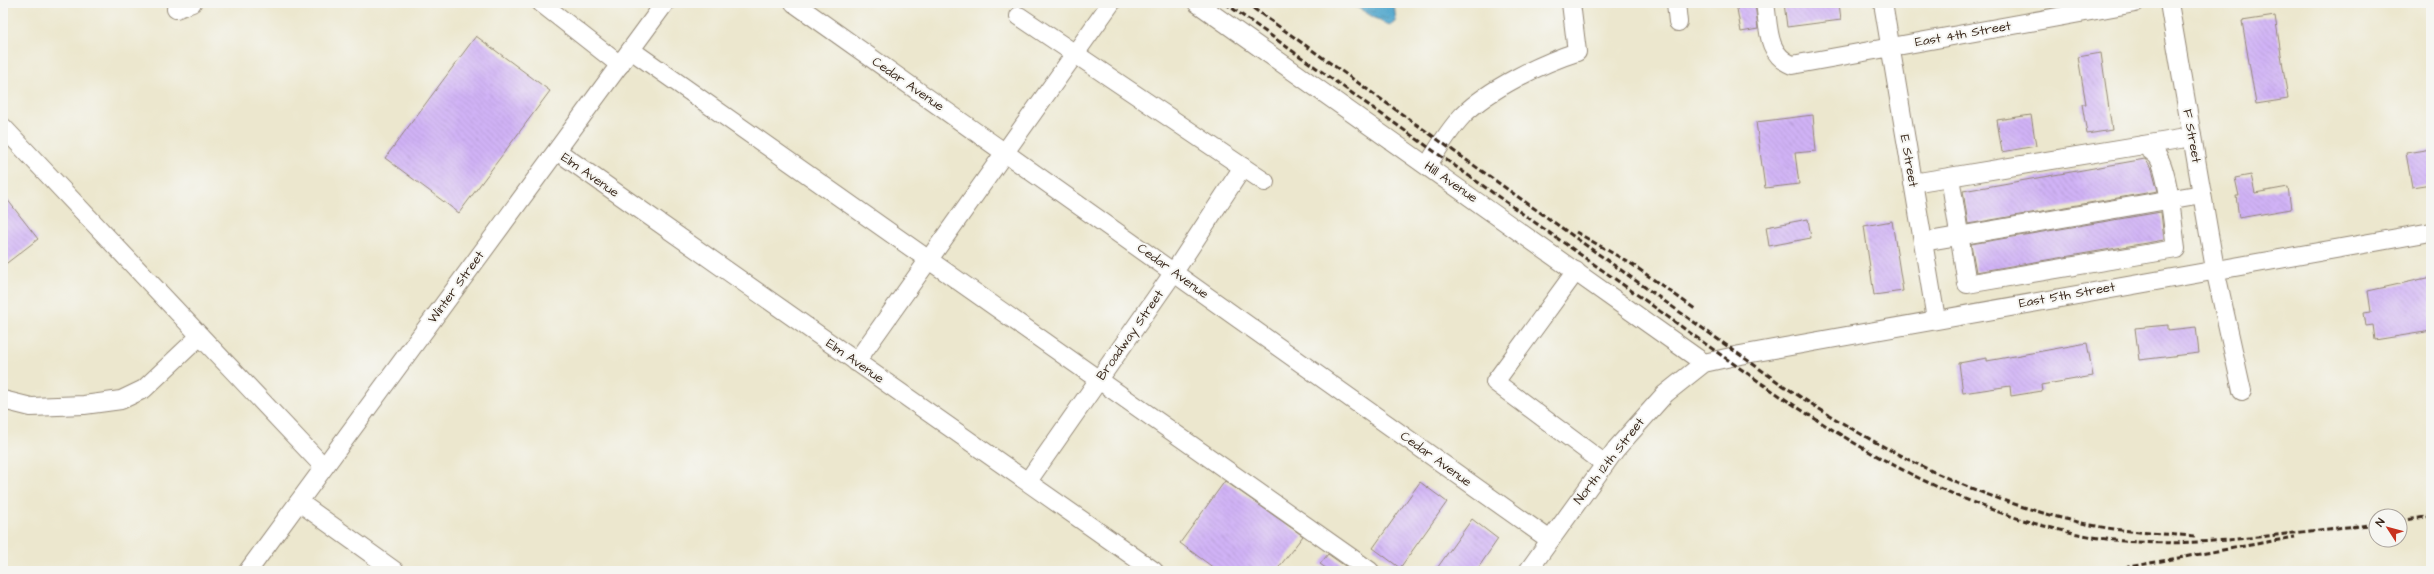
<svg xmlns="http://www.w3.org/2000/svg" width="2434" height="574" viewBox="0 0 2434 574" font-family="'Architects Daughter',sans-serif">
	<style>
		.water { fill: url(#water-ripples); stroke: #456875 }
		.building { fill: url(#building-back-hatch) }
		.lines { fill: none; stroke-linecap: round; stroke-linejoin: round }
		.minor-casing { stroke: #948876; stroke-width: 20 }
		.minor { stroke: #fff; stroke-width: 18 }
		.rail { stroke: #3b2a1e; stroke-width: 3; stroke-dasharray: 6 3; stroke-linecap: butt }
		.labels { text-anchor: middle; dominant-baseline: central; stroke-width: 4; stroke-linejoin: round; paint-order: stroke }
		.street-label { font-size: 13px; fill: #3b2a1e; stroke: #f6f6f2 }
	</style>
	<defs>
		<pattern id="water-ripples" width="26" height="14" patternUnits="userSpaceOnUse"><rect width="26" height="14" fill="#4fa6cc"/><path d="M2 4q2-2 4 0t4 0M15 11q2-2 4 0t4 0" fill="none" stroke="#4387a5"/></pattern>
		<pattern id="building-back-hatch" width="6" height="6" patternUnits="userSpaceOnUse"><rect width="6" height="6" fill="#d0b2f6"/><path d="M-1 5l2 2M0 0l6 6M5-1l2 2" fill="none" stroke="#b499d2"/></pattern>
	</defs>
	<rect width="100%" height="100%" fill="#f6f6f2"/>
	<filter id="ink" filterUnits="userSpaceOnUse"><feTurbulence type="fractalNoise" baseFrequency=".025" numOctaves="2"/><feDisplacementMap in="SourceGraphic" scale="8" xChannelSelector="R" yChannelSelector="G"/><feConvolveMatrix kernelMatrix="1 2 1 2 8 2 1 2 1" color-interpolation-filters="sRGB"/></filter>
	<filter id="wash" filterUnits="userSpaceOnUse"><feTurbulence type="fractalNoise" baseFrequency=".012" numOctaves="4" result="noise"/><feDisplacementMap in="SourceGraphic" scale="16" xChannelSelector="R" yChannelSelector="G"/><feGaussianBlur stdDeviation="0.9" result="paint"/><feColorMatrix in="noise" values="0 0 0 0 0 0 0 0 0 0 0 0 0 0 0 0 0 1.4 0 .05"/><feComposite in="paint" operator="in"/></filter>
	<g filter="url(#wash)">
		<rect width="100%" height="100%" fill="#ece7ce"/>
		<polygon class="water" points="1350,3 1394,3 1396,22 1391,25 1385,24"/>
		<g id="blocks">
			<g class="building">
				<polygon points="1736,3 1755,3 1758,29 1741,32"/>
				<polygon points="1784,3 1839,3 1841,20 1787,27"/>
				<polygon points="2275,16 2288,99 2256,104 2242,21"/>
				<polygon points="476,36 550,91 459,213 385,158"/>
				<polygon points="2101,53 2112,130 2087,134 2082,104 2086,104 2078,57"/>
				<polygon points="1813,115 1816,151 1795,153 1799,184 1765,188 1756,122"/>
				<polygon points="2031,115 2036,146 2002,152 1997,120"/>
				<polygon points="2431,149 2431,184 2412,187 2406,153"/>
				<polygon points="2145,159 2152,169 2158,191 1968,224 1963,191"/>
				<polygon points="2251,175 2255,193 2288,187 2291,209 2239,218 2236,196 2239,196 2235,178"/>
				<polygon points="3,194 38,239 3,266"/>
				<polygon points="2161,212 2164,240 1976,272 1971,244"/>
				<polygon points="1808,219 1811,238 1769,246 1766,227"/>
				<polygon points="1892,221 1903,291 1874,295 1864,226"/>
				<polygon points="2431,277 2431,331 2375,340 2373,325 2366,326 2364,313 2371,312 2368,291"/>
				<polygon points="2168,325 2168,330 2196,327 2199,353 2139,360 2135,328"/>
				<polygon points="2087,343 2093,376 2041,385 2042,391 2011,396 2010,386 1963,393 1959,363 1987,358 1987,361"/>
				<polygon points="1225,481 1303,536 1276,571 1218,571 1180,543"/>
				<polygon points="1420,482 1447,502 1400,568 1373,548"/>
				<polygon points="1472,519 1498,539 1476,571 1435,571"/>
				<polygon points="1328,554 1352,571 1330,571 1320,564"/>
			</g>
		</g>
	</g>
	<g filter="url(#ink)">
		<use href="#blocks" fill-opacity="0" stroke="#948876" stroke-width="1"/>
		<g class="lines">
			<defs>
				<g id="minor">
					<polyline points="541,3 620,65"/>
					<polyline points="794,3 1550,540"/>
					<polyline points="1197,3 1704,363"/>
					<polyline points="1676,3 1678,22"/>
					<path d="M1765,3C1769,27 1766,54 1792,65L2135,3"/>
					<polyline points="1883,3 1936,319"/>
					<polyline points="2169,3 2215,269 2242,391"/>
					<polyline points="176,9 192,3"/>
					<polyline points="1019,16 1265,182"/>
					<polyline points="631,50 1370,571"/>
					<polyline points="3,127 324,467"/>
					<polyline points="557,151 1154,571"/>
					<path d="M1428,165C1438,148 1449,130 1463,115C1489,89 1542,63 1577,52L1571,3"/>
					<path d="M1950,177L1967,284L2176,249C2173,228 2169,173 2158,157C2155,153 2148,149 2144,145"/>
					<polyline points="1913,183 2192,137"/>
					<polyline points="1923,242 2202,194"/>
					<polyline points="1576,271 1495,382 1605,464"/>
					<polyline points="856,362 1111,3"/>
					<polyline points="3,400 31,407 84,405 121,400 144,389 200,336"/>
					<polyline points="1028,481 1174,272 1243,167"/>
					<polyline points="299,502 395,571"/>
					<polyline points="248,571 665,3"/>
					<polyline points="1528,571 1616,449 1665,394 1704,363 1740,355 2431,232"/>
				</g>
			</defs>
			<use href="#minor" class="minor-casing"/>
			<use href="#minor" class="minor"/>
			<g class="rail">
				<path d="M1225,3C1357,97 1489,190 1622,284C1752,376 1891,487 2048,527C2072,533 2099,539 2124,541C2198,548 2283,533 2357,526"/>
				<path d="M1246,3L1778,382C1876,448 1974,500 2091,525C2125,532 2161,534 2196,536"/>
				<polyline points="1576,232 1633,265 1695,309"/>
				<polyline points="2400,521 2431,516"/>
				<polyline points="2352,527 2376,524"/>
				<polyline points="2106,571 2295,537"/>
			</g>
		</g>
	</g>
	<g class="labels">
		<g class="street-label">
			<text transform="translate(1963 34) rotate(-10)">East 4th Street</text>
			<text transform="translate(908 84) rotate(35)">Cedar Avenue</text>
			<text transform="translate(2192 136) rotate(80)">F Street</text>
			<text transform="translate(1909 161) rotate(80)">E Street</text>
			<text transform="translate(590 175) rotate(35)">Elm Avenue</text>
			<text transform="translate(1451 182) rotate(35)">Hill Avenue</text>
			<text transform="translate(1173 271) rotate(36)">Cedar Avenue</text>
			<text transform="translate(456 287) rotate(-54)">Winter Street</text>
			<text transform="translate(2067 295) rotate(-10)">East 5th Street</text>
			<text transform="translate(1130 335) rotate(-55)">Broadway Street</text>
			<text transform="translate(855 361) rotate(35)">Elm Avenue</text>
			<text transform="translate(1436 459) rotate(36)">Cedar Avenue</text>
			<text transform="translate(1609 461) rotate(-52)">North 12th Street</text>
		</g>
	</g>
	<rect width="2434" height="574" fill="none" stroke="#f6f6f2" stroke-width="16"/>
	<g transform="translate(2388 528) rotate(306)"><circle r="19" fill="#f6f6f2" stroke="#aba49d"/>
	<path d="M0-3L7 15L0 10L-7 15Z" fill="#c8321e"/>
	<text y="-6" font-size="11" font-weight="bold" text-anchor="middle" fill="#3b2a1e">N</text>
	</g>
</svg>
